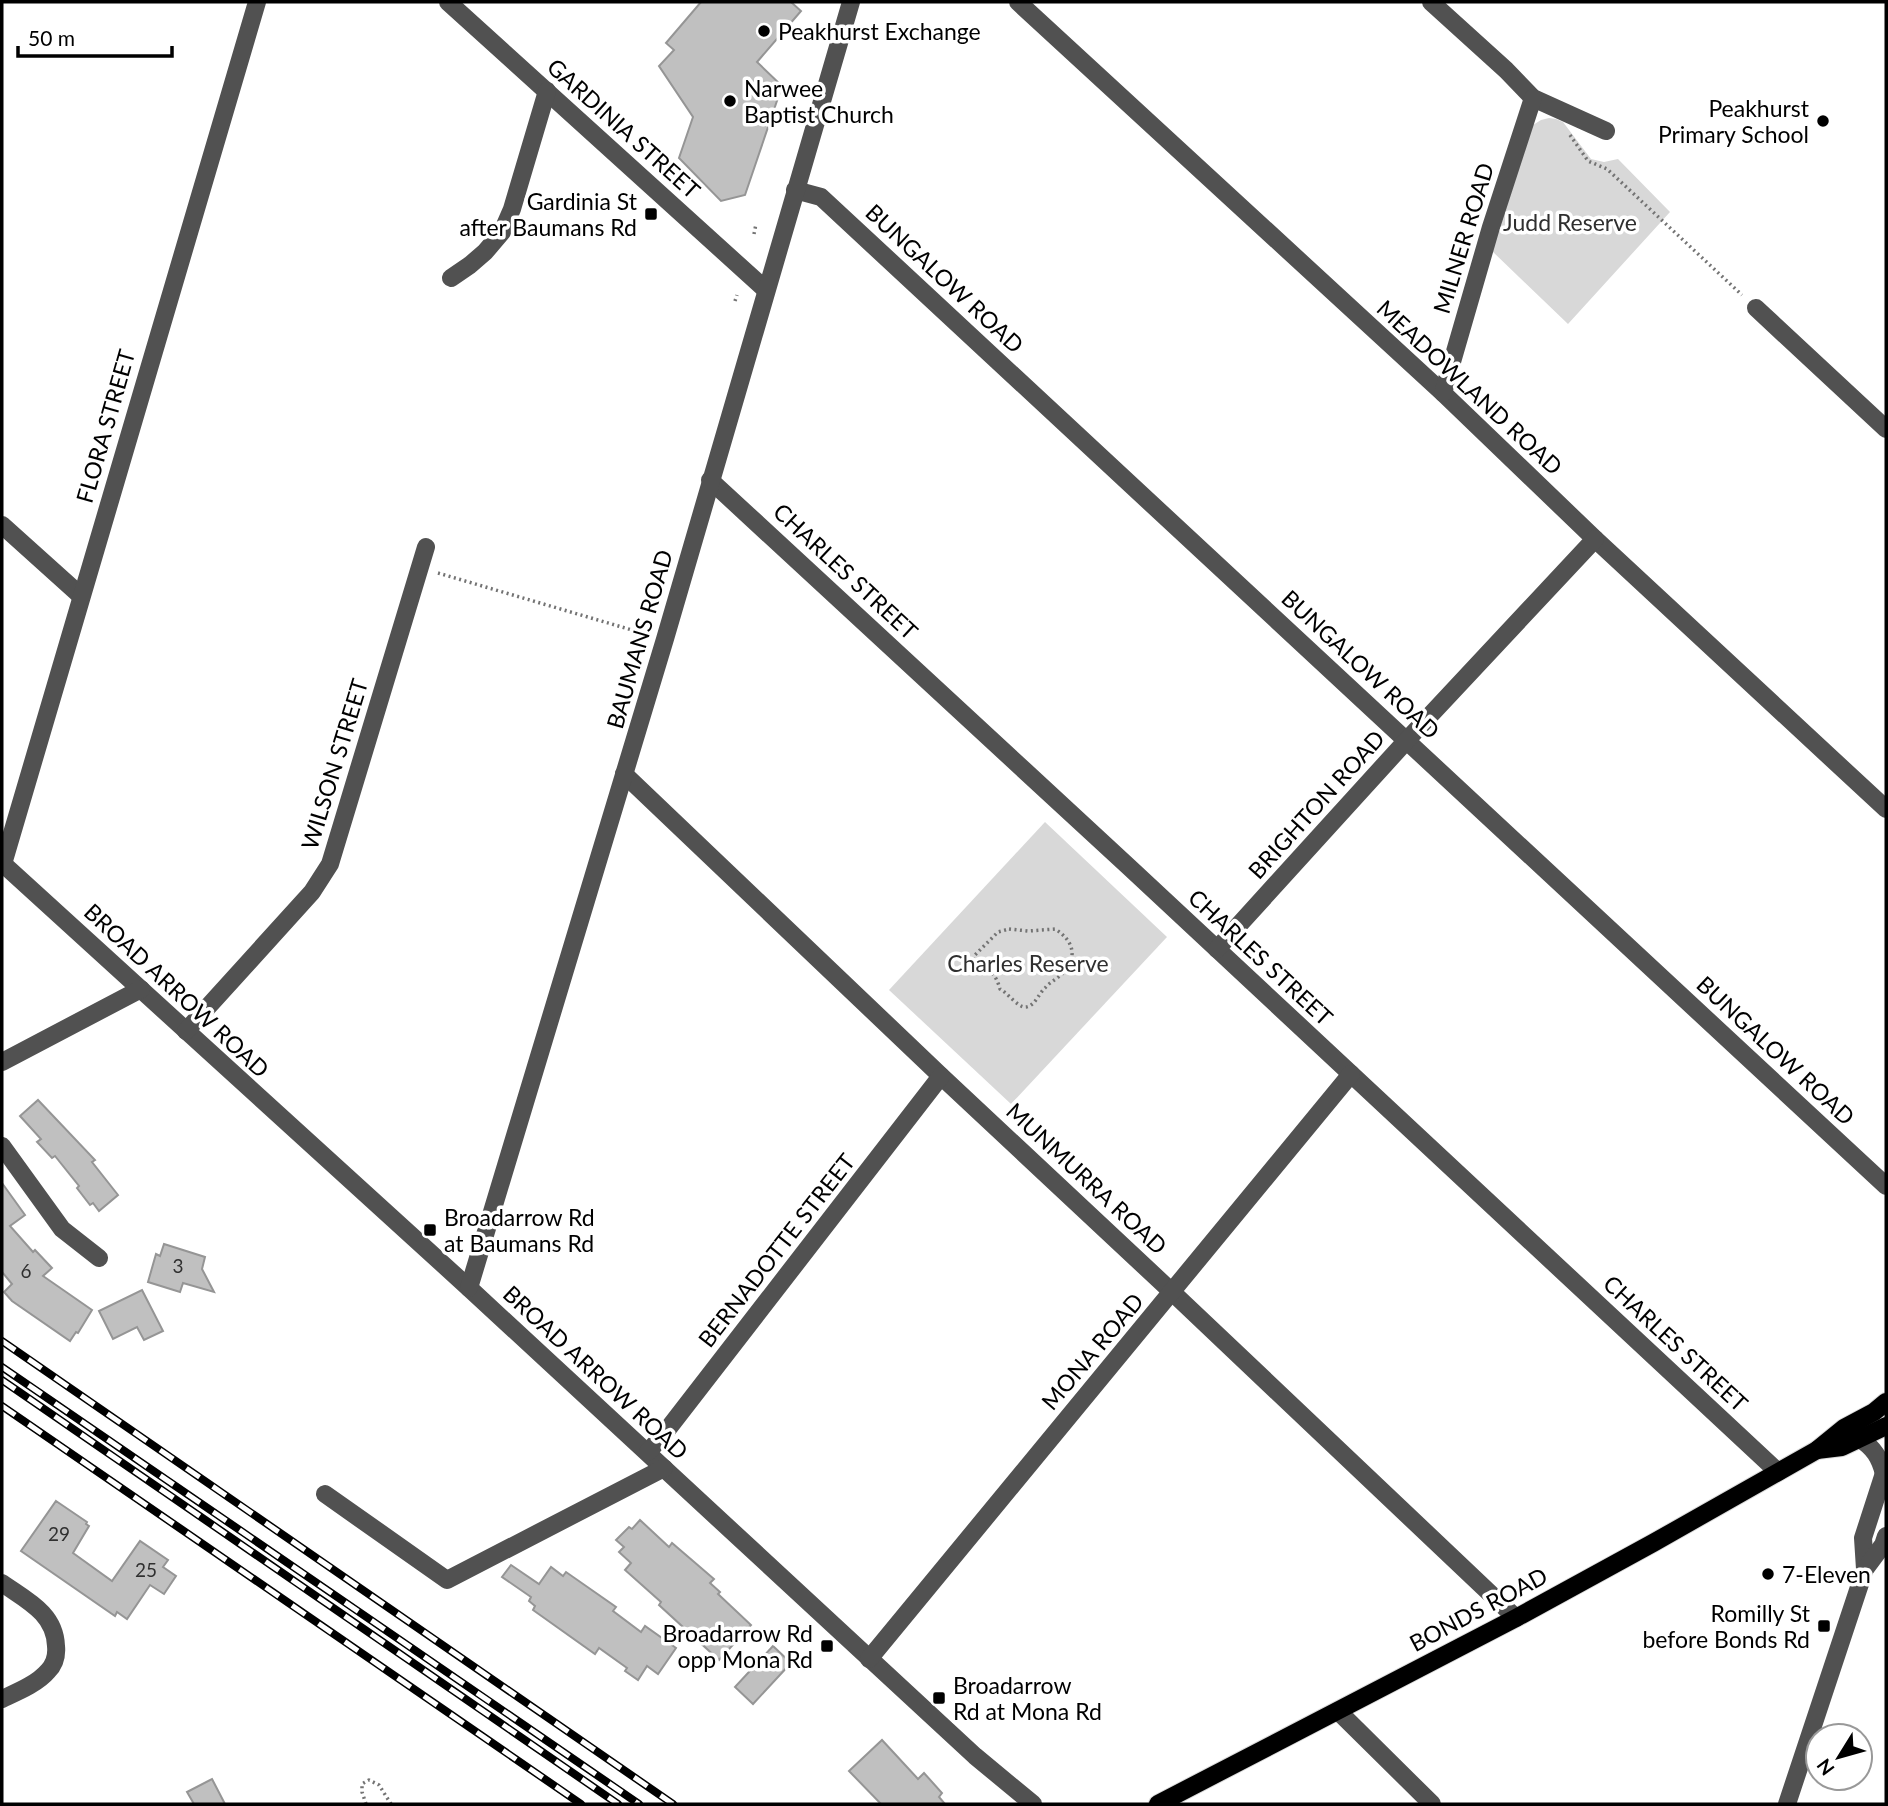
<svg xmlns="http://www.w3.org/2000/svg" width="1888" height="1806" viewBox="0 0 1888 1806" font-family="Lato,sans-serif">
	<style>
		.green { fill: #d8d8d8 }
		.building { fill: #c0c0c0; stroke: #959595; stroke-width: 2 }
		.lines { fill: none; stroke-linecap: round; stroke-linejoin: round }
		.major-casing { stroke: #dbdbdb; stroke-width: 20 }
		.path { stroke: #737373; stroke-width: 3.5; stroke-dasharray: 2 3.5; stroke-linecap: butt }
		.minor { stroke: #515151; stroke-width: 18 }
		.major { stroke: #000; stroke-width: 18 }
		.rail-casing { stroke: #000; stroke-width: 8 }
		.rail { stroke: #fff; stroke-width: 5; stroke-dasharray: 16; stroke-linecap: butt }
		.poi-dot { fill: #000; stroke: #fff; stroke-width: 2.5 }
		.labels { text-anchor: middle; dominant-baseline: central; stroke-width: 7; stroke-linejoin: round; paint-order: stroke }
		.number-label { font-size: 19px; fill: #303030 }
		.poi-label { font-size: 23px; fill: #000; stroke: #fff; text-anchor: start }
		.street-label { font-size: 23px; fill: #000; stroke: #fff }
		.park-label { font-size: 23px; fill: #2f2f2f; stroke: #fff }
	</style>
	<rect width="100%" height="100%" fill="#fff"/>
	<g class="green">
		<polygon points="1549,118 1556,119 1563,122 1591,159 1604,162 1618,159 1670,212 1568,324 1492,251 1533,125 1541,120"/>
		<polygon points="1045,822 1167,937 1011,1104 889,990"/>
	</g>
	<g class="building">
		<polygon points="701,2 791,2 801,11 757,62 782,86 745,195 721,201 679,158 693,117 659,66 674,50 666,43"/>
		<polygon points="38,1100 95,1160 92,1162 118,1195 99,1211 93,1203 90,1205 77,1188 79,1186 55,1156 52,1158 37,1142 41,1139 20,1116"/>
		<polygon points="2,1183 25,1215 10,1226 33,1252 35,1250 52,1268 43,1276 92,1310 78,1333 76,1332 70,1341 12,1301 4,1292 12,1284 2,1272"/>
		<polygon points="164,1244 205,1257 202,1269 214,1292 183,1283 180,1292 148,1282 156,1254 160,1256"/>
		<polygon points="142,1290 163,1331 144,1340 137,1327 113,1339 99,1311"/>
		<polygon points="56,1501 87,1522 86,1524 89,1526 73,1553 112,1581 140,1541 168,1560 163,1567 176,1576 164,1594 150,1585 127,1619 117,1612 115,1616 21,1551"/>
		<polygon points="640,1520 669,1547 672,1543 714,1579 710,1583 720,1592 718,1594 751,1625 719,1660 659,1605 661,1602 625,1570 631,1563 619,1552 624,1547 616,1540 629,1527 632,1529"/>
		<polygon points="511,1565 539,1584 551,1567 563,1576 566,1572 616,1607 613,1611 641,1632 645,1626 676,1648 658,1674 647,1666 638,1680 625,1671 627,1668 599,1648 595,1654 533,1610 535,1606 529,1601 531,1597 502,1577"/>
		<polygon points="773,1646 791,1663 753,1704 735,1687"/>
		<polygon points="882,1740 918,1779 924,1773 942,1793 939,1797 945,1804 881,1804 849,1771"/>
		<polygon points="212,1779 225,1804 194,1804 187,1792"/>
	</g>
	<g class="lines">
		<defs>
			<g id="major">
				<polyline points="1817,1450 1842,1447 1886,1426"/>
				<polyline points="1158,1804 1516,1618 1653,1543 1817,1450 1844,1428 1874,1412 1886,1402"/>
			</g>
		</defs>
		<use href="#major" class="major-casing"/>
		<g class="path">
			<polyline points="1570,135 1588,161 1607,169 1742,295"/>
			<polyline points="754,234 756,224"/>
			<polyline points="735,301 737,295"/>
			<polyline points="438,573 649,635"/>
			<path d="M1009,929L1028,931L1055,929C1073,940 1079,957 1062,974C1057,979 1050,982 1045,988C1039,993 1035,1006 1026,1007C1018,1008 1008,993 1000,989C992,962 985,977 973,962V957L998,932Z"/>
			<polyline points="366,1804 362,1792 362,1784 369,1780 379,1785 391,1804"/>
		</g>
		<g class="minor">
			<polyline points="448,2 766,290"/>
			<polyline points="1018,2 1443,393 1595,539 1886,809"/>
			<polyline points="1431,2 1506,70 1533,98 1606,131"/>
			<polyline points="795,190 821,197 1886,1186"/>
			<polyline points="451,278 470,265 485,252 502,232 512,209 547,91"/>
			<polyline points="1756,308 1886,429"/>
			<polyline points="1443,393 1491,227 1533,98"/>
			<polyline points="710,480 1129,867 1778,1472"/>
			<polyline points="2,525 81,596"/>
			<polyline points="624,774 941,1076 1172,1292 1516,1618"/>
			<polyline points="2,863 469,1288 975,1756 1033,1804"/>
			<polyline points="3,864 257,2"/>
			<polyline points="1217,949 1407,740 1595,539"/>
			<polyline points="186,1031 312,892 330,864 426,547"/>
			<polyline points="2,1062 141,989"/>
			<polyline points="2,1146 62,1229 99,1258"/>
			<polyline points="469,1288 665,639 851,2"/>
			<path d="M1860,1439C1874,1448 1880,1458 1884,1474"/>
			<polyline points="648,1452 664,1434 941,1076"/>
			<polyline points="325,1494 447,1580 664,1468"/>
			<polyline points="1865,1569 1863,1538 1886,1467"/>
			<path d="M2,1583C26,1600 55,1613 56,1646C57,1656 55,1664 48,1671C37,1684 17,1692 2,1699"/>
			<polyline points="869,1659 1351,1074"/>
			<polyline points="1338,1711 1432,1804"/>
			<polyline points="1787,1804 1865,1569 1883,1545 1886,1536"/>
		</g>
		<use href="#major" class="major"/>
		<defs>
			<g id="rail">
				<polyline points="2,1341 673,1804"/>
				<polyline points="2,1367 639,1804"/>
				<polyline points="2,1380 618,1804"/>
				<polyline points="2,1406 581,1804"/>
			</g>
		</defs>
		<use href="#rail" class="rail-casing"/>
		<use href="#rail" class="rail"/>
	</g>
	<g class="poi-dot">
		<circle cx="764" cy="31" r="7"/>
		<circle cx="730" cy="101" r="7"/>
		<circle cx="1823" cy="121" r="7"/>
		<rect x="644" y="207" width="14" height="14" rx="3.5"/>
		<rect x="423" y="1223" width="14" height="14" rx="3.5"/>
		<circle cx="1768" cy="1574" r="7"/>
		<rect x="1817" y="1619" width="14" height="14" rx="3.5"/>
		<rect x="820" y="1639" width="14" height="14" rx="3.5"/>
		<rect x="932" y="1691" width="14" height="14" rx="3.5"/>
	</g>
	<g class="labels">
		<g class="number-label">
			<text x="178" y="1265">3</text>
			<text x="26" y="1270">6</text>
			<text x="59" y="1533">29</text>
			<text x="146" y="1569">25</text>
		</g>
		<g class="poi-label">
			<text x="778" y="31">Peakhurst Exchange</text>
			<text x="744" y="88">Narwee<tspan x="744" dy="26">Baptist Church</tspan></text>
			<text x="1809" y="108" text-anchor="end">Peakhurst<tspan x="1809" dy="26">Primary School</tspan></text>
			<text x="637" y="201" text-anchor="end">Gardinia St<tspan x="637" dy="26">after Baumans Rd</tspan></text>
			<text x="444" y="1217">Broadarrow Rd<tspan x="444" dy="26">at Baumans Rd</tspan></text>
			<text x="1782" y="1574">7-Eleven</text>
			<text x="1810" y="1613" text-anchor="end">Romilly St<tspan x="1810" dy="26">before Bonds Rd</tspan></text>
			<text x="813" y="1633" text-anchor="end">Broadarrow Rd<tspan x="813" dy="26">opp Mona Rd</tspan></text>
			<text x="953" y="1685">Broadarrow<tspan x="953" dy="26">Rd at Mona Rd</tspan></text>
		</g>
		<g class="street-label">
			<text transform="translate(624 128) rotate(42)">GARDINIA STREET</text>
			<text transform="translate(1463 238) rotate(-73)">MILNER ROAD</text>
			<text transform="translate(945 278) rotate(43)">BUNGALOW ROAD</text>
			<text transform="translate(1470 387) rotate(43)">MEADOWLAND ROAD</text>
			<text transform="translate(105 426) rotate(-74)">FLORA STREET</text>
			<text transform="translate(846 571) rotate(43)">CHARLES STREET</text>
			<text transform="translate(639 639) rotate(-74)">BAUMANS ROAD</text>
			<text transform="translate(1361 664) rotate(43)">BUNGALOW ROAD</text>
			<text transform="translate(334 764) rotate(-73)">WILSON STREET</text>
			<text transform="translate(1316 804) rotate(-48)">BRIGHTON ROAD</text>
			<text transform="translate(1261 957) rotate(43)">CHARLES STREET</text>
			<text transform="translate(177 990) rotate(43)">BROAD ARROW ROAD</text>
			<text transform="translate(1776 1050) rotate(43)">BUNGALOW ROAD</text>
			<text transform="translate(1087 1178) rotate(43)">MUNMURRA ROAD</text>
			<text transform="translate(776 1250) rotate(-52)">BERNADOTTE STREET</text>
			<text transform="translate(1676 1343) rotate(43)">CHARLES STREET</text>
			<text transform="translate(1092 1351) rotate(-50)">MONA ROAD</text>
			<text transform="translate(596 1372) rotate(43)">BROAD ARROW ROAD</text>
			<text transform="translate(1478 1609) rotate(-28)">BONDS ROAD</text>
		</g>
		<g class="park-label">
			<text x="1570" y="222">Judd Reserve</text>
			<text x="1028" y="963">Charles Reserve</text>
		</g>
	</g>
	<rect width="1888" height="1806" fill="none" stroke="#000000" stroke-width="7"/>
	<g transform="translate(1839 1757) rotate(233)"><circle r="33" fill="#ffffff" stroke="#999999" stroke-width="2"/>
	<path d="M0-5L12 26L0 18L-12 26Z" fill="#000000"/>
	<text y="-10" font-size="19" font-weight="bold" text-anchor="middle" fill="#000000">N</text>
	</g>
	<path d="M18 46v10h154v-10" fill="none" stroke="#000000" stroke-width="3.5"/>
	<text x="28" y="46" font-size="21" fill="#000000" stroke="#ffffff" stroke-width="5" paint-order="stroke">50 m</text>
</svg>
